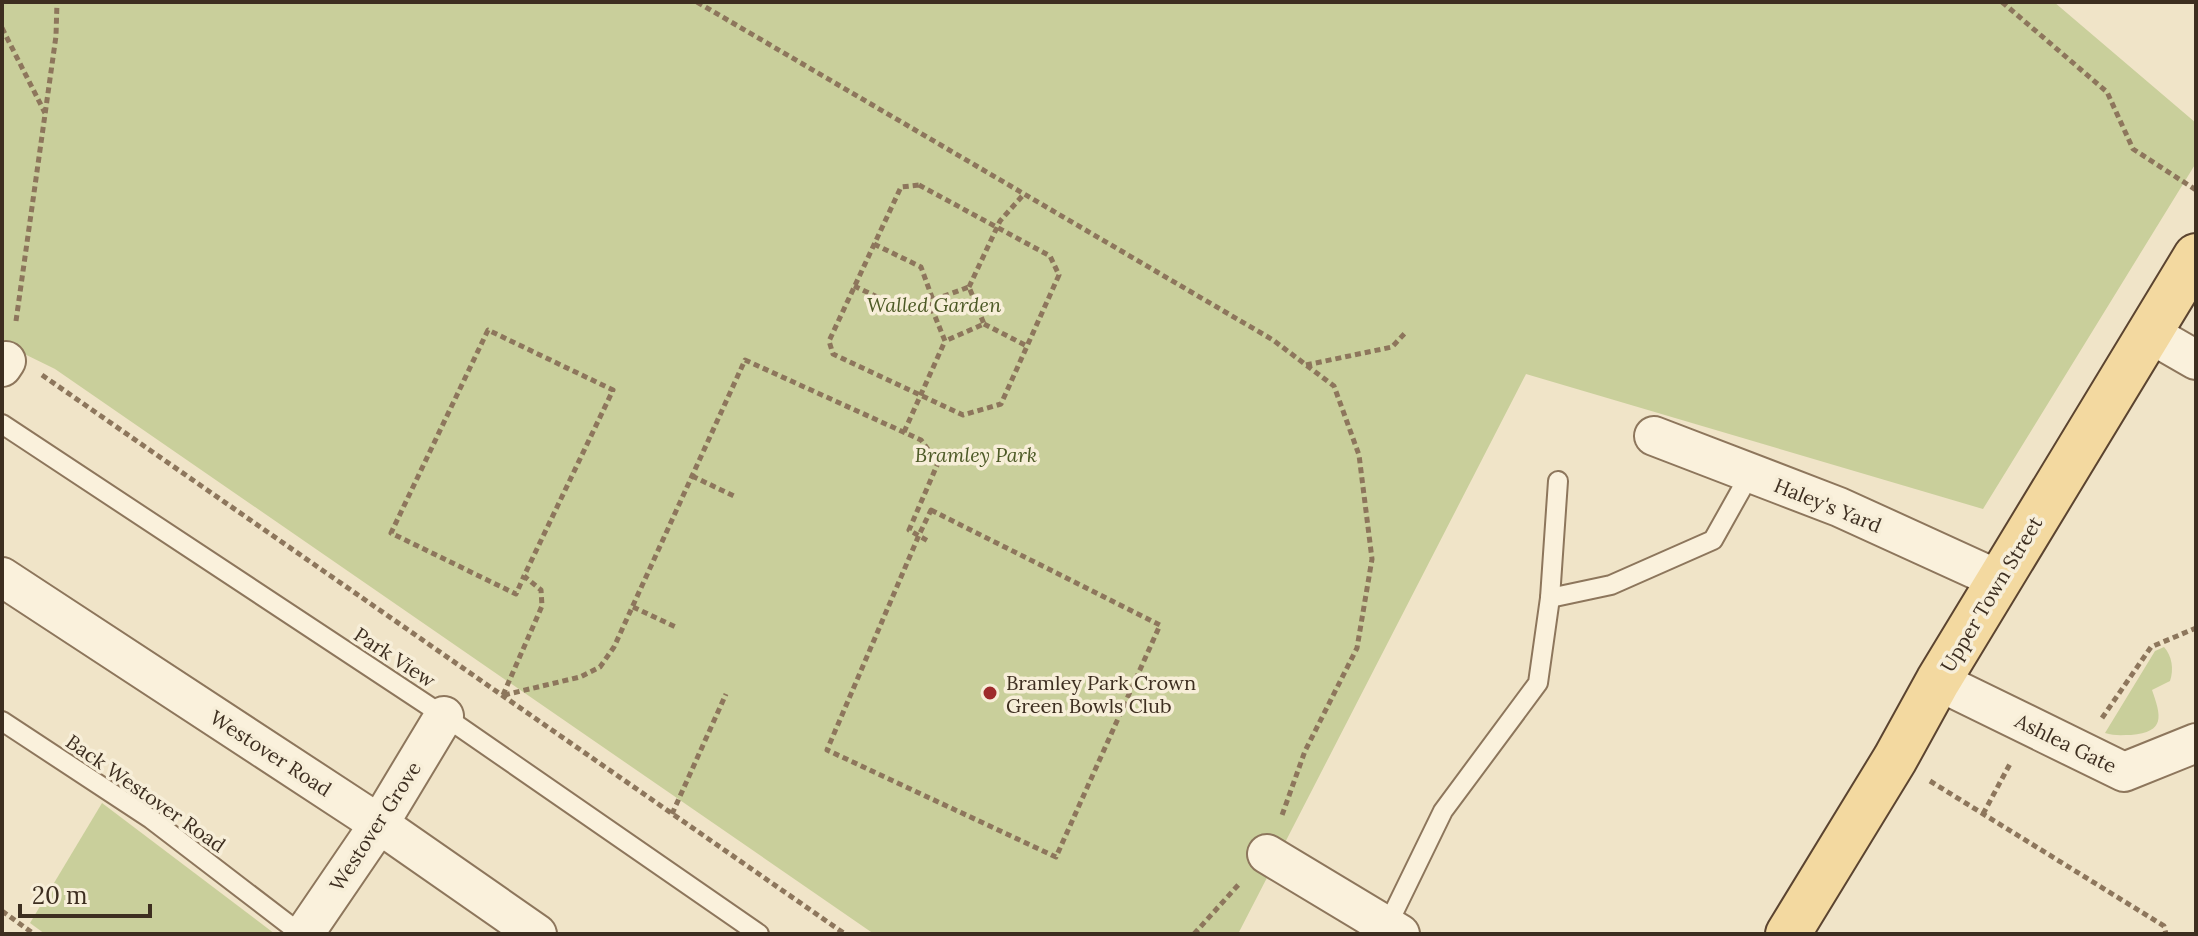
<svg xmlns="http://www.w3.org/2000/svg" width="2198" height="936" viewBox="0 0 2198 936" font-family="Lora,serif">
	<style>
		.green { fill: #c9cf9b }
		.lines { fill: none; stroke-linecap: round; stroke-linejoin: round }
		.lane-casing { stroke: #8d765c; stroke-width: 22 }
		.street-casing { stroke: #8d765c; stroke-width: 42 }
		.primary-casing { stroke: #5b4430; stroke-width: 48 }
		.path { stroke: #8d765c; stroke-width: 5; stroke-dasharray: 6 4; stroke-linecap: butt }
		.lane { stroke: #faf1dc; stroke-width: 18 }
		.street { stroke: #faf1dc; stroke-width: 38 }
		.primary { stroke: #f3d9a0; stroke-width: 44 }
		.poi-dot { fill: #9e2a2b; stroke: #f7eed8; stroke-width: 3 }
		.labels { text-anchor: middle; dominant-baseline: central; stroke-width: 7; stroke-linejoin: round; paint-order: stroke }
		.park-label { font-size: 20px; font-style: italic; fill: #4d5a26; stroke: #f7eed8 }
		.street-label { font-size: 20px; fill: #3d2e20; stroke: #f7eed8 }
		.poi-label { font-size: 20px; fill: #3d2e20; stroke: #f7eed8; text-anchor: start }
	</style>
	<rect width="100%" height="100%" fill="#f0e4c8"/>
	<g class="green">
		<polygon points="2,2 2054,2 2196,123 2196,163 1983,509 1526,374 1238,934 874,934 55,369 2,343"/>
		<path d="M2164,647C2172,656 2174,669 2170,681L2152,690C2161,716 2166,732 2131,735C2122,735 2114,736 2105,733L2155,651Z"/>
		<polygon points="102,803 275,934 45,934 30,923"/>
	</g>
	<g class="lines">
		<defs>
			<g id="lane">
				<polyline points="2,424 444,716 759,934"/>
				<polyline points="1550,598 1611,585 1713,540 1750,474"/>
				<polyline points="2,721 151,819 301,934"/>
				<polyline points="1387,926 1443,811 1538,683 1550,598 1558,481"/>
			</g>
			<g id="street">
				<polyline points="2149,333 2196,360"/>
				<polyline points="2,367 6,361"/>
				<polyline points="1654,436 1839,507 1999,580"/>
				<polyline points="2,577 379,824 537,934"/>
				<polyline points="1938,681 2124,772 2196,743"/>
				<polyline points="1267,854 1400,934"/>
				<polyline points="304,934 379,824 444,716"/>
			</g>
			<polyline id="primary" points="1788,934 1895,759 1938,681 2196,256"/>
		</defs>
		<use href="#lane" class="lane-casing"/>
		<use href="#street" class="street-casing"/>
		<use href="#primary" class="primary-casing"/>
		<g class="path">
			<polyline points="697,2 1273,340 1334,386 1359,455 1372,559 1357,648 1305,751 1281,818"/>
			<polyline points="2002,2 2107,92 2133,149 2196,190"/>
			<polyline points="2,28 45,113"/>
			<polygon points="919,185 1050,256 1059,275 1001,404 963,415 833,354 829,341 901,187"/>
			<polyline points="874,244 921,267 933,300"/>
			<polyline points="854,286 911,313 930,304 933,300 969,287 984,324 945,341 930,304"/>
			<polyline points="969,287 1000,221 1024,194"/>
			<polyline points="16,321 56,36 57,2"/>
			<polyline points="984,324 1027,346"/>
			<polyline points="1306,365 1392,347 1405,333"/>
			<polyline points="42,375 845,934"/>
			<polyline points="904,432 945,341"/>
			<polyline points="692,476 736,497"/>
			<polygon points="931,510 1160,625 1056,857 827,750 919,535"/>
			<polyline points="633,607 678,628"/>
			<polyline points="503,695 542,606 541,590 524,576 613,390 488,330 391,533 516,594 524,576"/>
			<polyline points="504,695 580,677 600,667 614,647 745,360 921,440 938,463 909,530 928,541"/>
			<polyline points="2102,718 2151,647 2196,628"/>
			<polyline points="1930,781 2164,926 2166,934"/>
			<polyline points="672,814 726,694"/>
			<polyline points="1983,814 2011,762"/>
			<polyline points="2,911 34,934"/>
			<polyline points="1194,934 1240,883"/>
		</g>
		<use href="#lane" class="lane"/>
		<use href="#street" class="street"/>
		<use href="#primary" class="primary"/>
	</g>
	<circle class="poi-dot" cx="990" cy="693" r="8"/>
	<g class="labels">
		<g class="park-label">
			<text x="934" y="304">Walled Garden</text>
			<text x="976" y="454">Bramley Park</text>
		</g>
		<g class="street-label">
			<text transform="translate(1828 505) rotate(22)">Haley's Yard</text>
			<text transform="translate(1991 594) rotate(-59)">Upper Town Street</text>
			<text transform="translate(395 657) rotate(33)">Park View</text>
			<text transform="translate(2066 743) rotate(26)">Ashlea Gate</text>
			<text transform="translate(271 753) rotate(33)">Westover Road</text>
			<text transform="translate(146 793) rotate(35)">Back Westover Road</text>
			<text transform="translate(375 826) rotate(-57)">Westover Grove</text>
		</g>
		<g class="poi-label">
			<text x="1006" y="682">Bramley Park Crown<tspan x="1006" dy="23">Green Bowls Club</tspan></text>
		</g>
	</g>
	<rect width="2198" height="936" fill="none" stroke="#3d2e20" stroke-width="8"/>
	<path d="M20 904v12h130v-12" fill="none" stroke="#3d2e20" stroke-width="4"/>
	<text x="32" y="904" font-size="24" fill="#3d2e20" stroke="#f7eed8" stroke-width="6" paint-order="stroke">20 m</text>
</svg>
